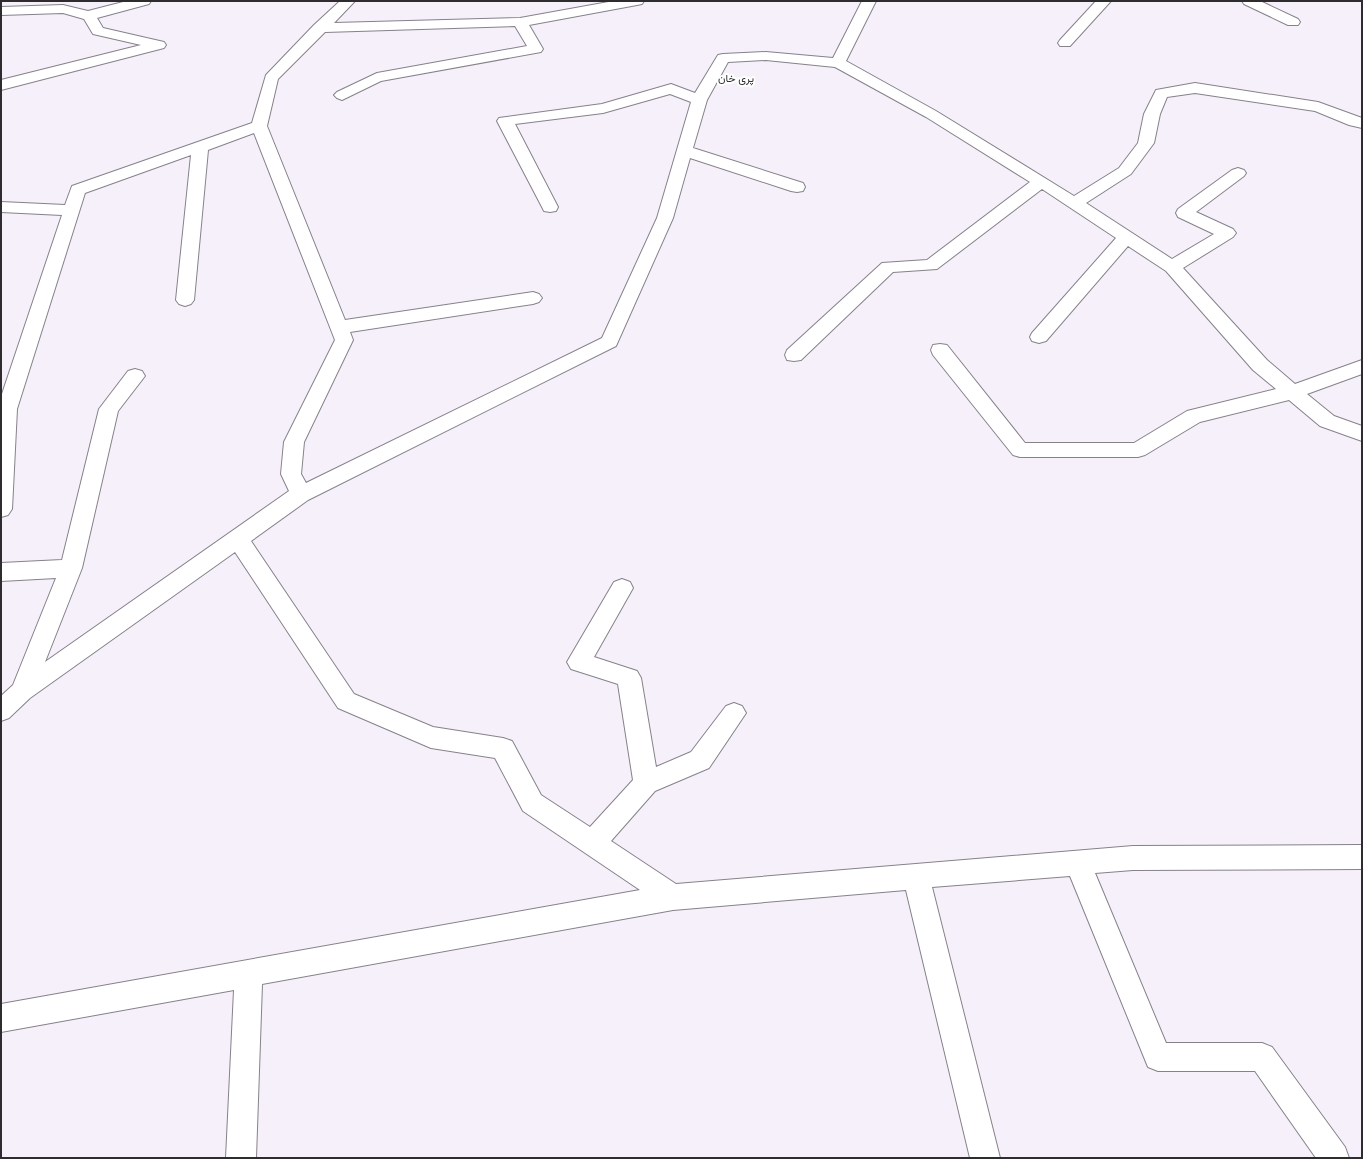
<svg xmlns="http://www.w3.org/2000/svg" width="1363" height="1159" viewBox="0 0 1363 1159" font-family="'Roboto Condensed',Vazirmatn,sans-serif">
	<style>
		.lines { fill: none; stroke-linecap: round; stroke-linejoin: round }
		.street-casing { stroke: #86818a; stroke-width: 2 }
		.street { fill: #fff; fill-rule: evenodd }
		.labels { text-anchor: middle; dominant-baseline: central; stroke-width: 4; stroke-linejoin: round; paint-order: stroke }
		.far-quarter-label { font-size: 11px; fill: #2e2c2f; stroke: #fff }
	</style>
	<rect width="100%" height="100%" fill="#f6f0fa"/>
	<g class="lines">
		<defs>
			<g id="street">
				<polygon points="127,1 151,1 149,4 97,18 103,28 164,42 166,45 164,48 1,90 1,80 141,45 93,34 84,19 63,13 1,15 1,7 63,5 88,11"/>
				<polygon points="340,1 355,1 334,23 520,18 614,1 644,1 642,4 637,5 529,25 543,49 541,52 381,81 342,100 337,98 334,95 337,92 377,73 527,46 515,26 325,32 278,79 267,126 345,320 533,292 539,294 542,298 539,302 533,304 350,332 353,340 304,442 301,474 306,483 602,338 657,218 691,102 670,94 603,113 515,124 558,207 556,211 550,212 544,211 542,207 497,121 499,118 602,104 671,84 695,93 718,55 723,54 766,52 833,58 862,1 876,1 846,61 936,111 1074,196 1119,168 1138,143 1144,114 1156,90 1195,83 1318,102 1362,118 1362,128 1349,125 1315,111 1195,93 1167,97 1160,114 1154,143 1131,174 1086,203 1172,259 1214,234 1178,217 1176,213 1178,209 1232,170 1238,168 1244,170 1246,173 1244,176 1196,212 1233,229 1236,233 1233,237 1183,268 1267,360 1295,384 1362,360 1362,374 1307,394 1334,416 1362,426 1362,441 1320,426 1289,400 1200,422 1145,455 1138,457 1020,457 1013,455 933,355 931,350 933,345 940,344 947,345 1025,443 1134,443 1187,411 1276,389 1253,370 1166,271 1128,246 1046,341 1039,343 1032,341 1030,337 1032,333 1116,238 1042,189 937,269 893,272 801,360 794,361 787,360 785,355 787,350 882,263 927,260 1030,182 926,117 835,67 766,60 728,62 707,100 693,148 803,183 805,187 803,191 797,192 791,191 690,158 673,218 616,346 308,500 251,541 354,694 433,727 503,738 512,741 541,795 590,827 633,780 618,684 571,669 567,662 614,582 622,579 630,582 633,588 594,657 637,671 641,678 656,767 691,752 726,706 734,703 742,706 746,713 709,768 655,791 611,841 676,884 1133,846 1362,845 1362,869 1133,870 1095,873 1166,1043 1262,1043 1272,1047 1345,1147 1349,1158 1316,1158 1255,1071 1158,1071 1148,1067 1070,876 932,887 1000,1158 970,1158 906,890 673,910 262,984 256,1158 226,1158 234,990 1,1032 1,1004 640,890 523,811 495,758 431,748 338,708 235,552 30,698 9,718 1,721 1,696 13,685 56,578 1,581 1,563 62,560 99,409 128,371 135,369 142,371 145,376 118,411 82,568 45,662 289,491 281,474 284,442 335,340 254,133 208,150 194,300 191,304 185,306 179,304 176,300 191,155 85,193 17,409 12,509 8,515 1,517 1,397 62,215 1,212 1,202 65,205 72,186 252,123 266,75 314,25"/>
				<polygon points="1096,1 1111,1 1070,46 1060,46 1058,43 1060,40"/>
				<polygon points="1242,1 1260,1 1298,19 1300,22 1298,25 1288,25 1244,4"/>
			</g>
		</defs>
		<use href="#street" class="street-casing"/>
		<use href="#street" class="street"/>
	</g>
	<g class="labels">
		<g class="far-quarter-label">
			<text x="736" y="78">پری خان</text>
		</g>
	</g>
	<rect width="1363" height="1159" fill="none" stroke="#2e2c2f" stroke-width="4"/>
</svg>
